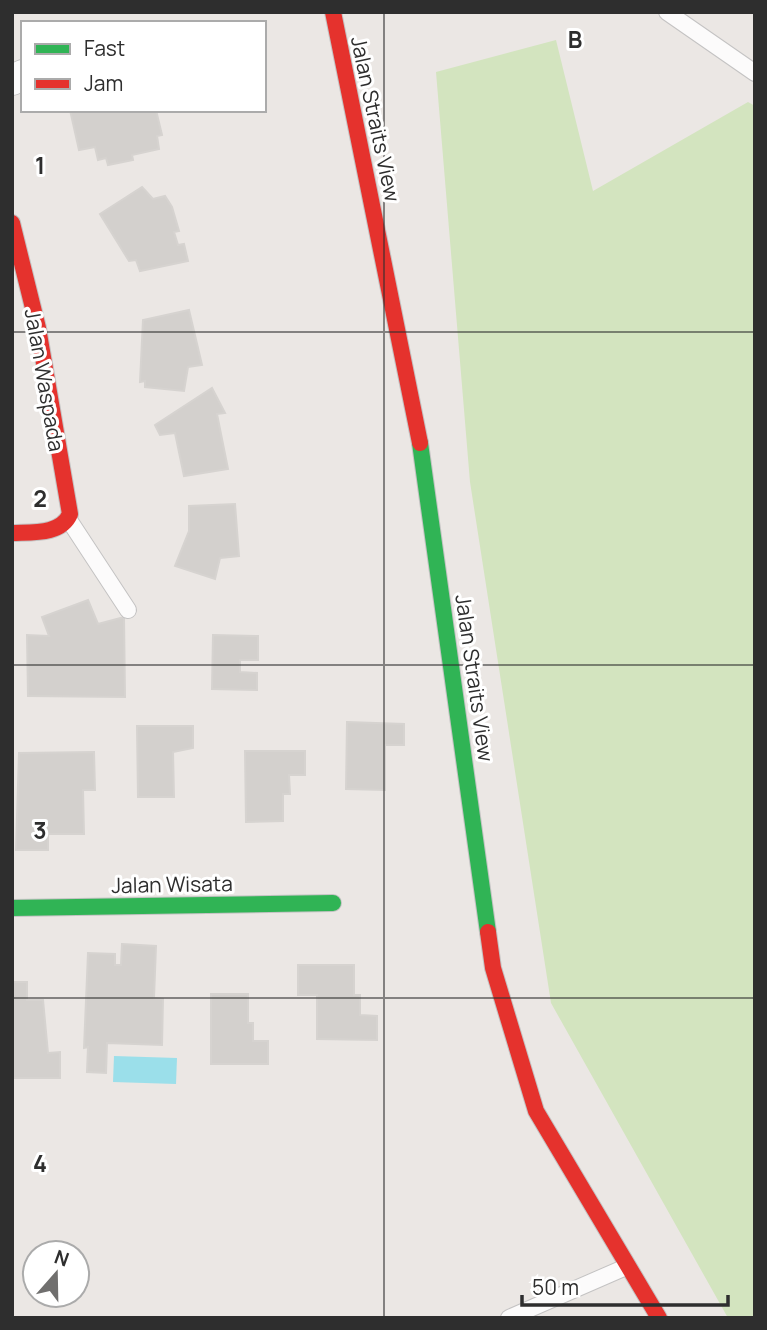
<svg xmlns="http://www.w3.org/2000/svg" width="767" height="1330" viewBox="0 0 767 1330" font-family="Manrope,sans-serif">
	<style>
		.green { fill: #d3e4bf }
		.water { fill: #9bdfea }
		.building { fill: #d3d0cd; stroke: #d6d3d0; stroke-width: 2 }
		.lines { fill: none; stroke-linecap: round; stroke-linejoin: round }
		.lane-casing { stroke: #c4c3c3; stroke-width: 18 }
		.street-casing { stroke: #c4c3c3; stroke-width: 32 }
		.fast-casing { stroke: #c4c3c3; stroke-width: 18 }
		.jam-casing { stroke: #c4c3c3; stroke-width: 18 }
		.lane { stroke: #fcfbfb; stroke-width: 16 }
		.street { stroke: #fcfbfb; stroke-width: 30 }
		.fast { stroke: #30b455; stroke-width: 16 }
		.jam { stroke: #e5322d; stroke-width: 16 }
		.grid { fill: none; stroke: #2e2e2e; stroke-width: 2; stroke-opacity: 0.55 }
		.labels { text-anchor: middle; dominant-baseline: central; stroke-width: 6; stroke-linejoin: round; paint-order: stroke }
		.street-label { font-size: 21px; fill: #2e2e2e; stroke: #fff }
		.grid-label { font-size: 23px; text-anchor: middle; font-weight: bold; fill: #2e2e2e; stroke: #fff; stroke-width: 6; stroke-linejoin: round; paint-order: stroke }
	</style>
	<rect width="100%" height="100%" fill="#ebe7e4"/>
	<polygon class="green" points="556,40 593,191 748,102 755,106 755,1318 728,1318 551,1003 470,482 436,72"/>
	<polygon class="water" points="114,1056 177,1058 176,1084 113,1082"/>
	<g class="building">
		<polygon points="70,110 156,110 162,135 157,136 159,149 132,155 133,160 108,165 106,158 98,160 95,147 79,150"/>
		<polygon points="142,187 153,199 165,196 172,207 179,231 174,232 178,245 184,244 188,261 140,271 136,260 129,261 100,214"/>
		<polygon points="189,310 202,365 188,367 184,391 145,387 145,381 140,382 143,320"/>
		<polygon points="212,388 225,413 217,414 228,469 184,476 175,433 160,435 155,425"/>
		<polygon points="235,504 239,556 220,558 215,579 175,566 189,531 189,506"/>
		<polygon points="88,600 98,624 124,617 125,697 28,696 27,635 49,636 42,617"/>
		<polygon points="213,635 258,636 258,660 240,660 240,672 257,673 257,690 212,689"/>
		<polygon points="347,722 404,724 404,745 385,745 385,790 346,789"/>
		<polygon points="137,726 193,726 193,748 173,752 174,797 138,797"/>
		<polygon points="245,751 305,751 305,775 289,775 290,794 283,794 283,821 246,822"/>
		<polygon points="94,752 95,790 83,790 84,834 48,834 48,850 16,850 19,753"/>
		<polygon points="122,944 156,946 154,998 163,999 162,1045 107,1043 106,1073 87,1072 88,1047 84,1048 88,953 115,954 115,965 121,965"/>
		<polygon points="298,965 354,965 354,995 360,995 360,1015 377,1016 377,1040 317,1039 317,995 298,995"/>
		<polygon points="12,982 27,982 27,1000 43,1000 48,1053 60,1052 60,1078 12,1078"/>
		<polygon points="211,994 248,994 248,1023 253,1023 253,1041 268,1041 268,1064 211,1064"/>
	</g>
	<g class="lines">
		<defs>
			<g id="lane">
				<polyline points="667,12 755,73"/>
				<polyline points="69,520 128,610"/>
				<polyline points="509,1318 626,1267"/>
			</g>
			<polyline id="street" points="12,80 23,75"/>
			<g id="fast">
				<polyline points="420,443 488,932"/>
				<polyline points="12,908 333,903"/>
			</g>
			<g id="jam">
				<polyline points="333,12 420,443"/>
				<path d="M12,223L38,328L70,514C61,535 32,532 12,533"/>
				<polyline points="488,932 493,968 536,1111 659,1318"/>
			</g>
		</defs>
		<use href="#lane" class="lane-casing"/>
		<use href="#street" class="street-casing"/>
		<use href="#fast" class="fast-casing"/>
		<use href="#jam" class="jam-casing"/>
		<use href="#lane" class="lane"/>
		<use href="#street" class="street"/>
		<use href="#fast" class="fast"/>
		<use href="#jam" class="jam"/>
	</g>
	<path class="grid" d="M384,12V1318M12,332H755M12,665H755M12,998H755"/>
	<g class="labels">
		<g class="street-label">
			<text transform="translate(376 119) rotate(78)">Jalan Straits View</text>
			<text transform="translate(45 380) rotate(80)">Jalan Waspada</text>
			<text transform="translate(475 678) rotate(82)">Jalan Straits View</text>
			<text transform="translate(172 884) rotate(-1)">Jalan Wisata</text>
		</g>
	</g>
	<g class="grid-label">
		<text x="575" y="48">B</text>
		<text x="40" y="174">1</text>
		<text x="40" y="507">2</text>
		<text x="40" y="839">3</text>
		<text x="40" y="1172">4</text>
	</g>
	<rect width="767" height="1330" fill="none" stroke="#2e2e2e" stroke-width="28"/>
	<rect x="21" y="21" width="245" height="91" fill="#ffffff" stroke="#ababab" stroke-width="2"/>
	<rect x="35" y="44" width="35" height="10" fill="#30b455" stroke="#ababab" stroke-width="2"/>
	<text x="84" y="56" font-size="21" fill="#2e2e2e">Fast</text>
	<rect x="35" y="79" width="35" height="10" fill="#e5322d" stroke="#ababab" stroke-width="2"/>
	<text x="84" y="91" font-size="21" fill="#2e2e2e">Jam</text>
	<g transform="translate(56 1274) rotate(20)"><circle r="33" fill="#ffffff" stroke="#ababab" stroke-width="2"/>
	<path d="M0-5L12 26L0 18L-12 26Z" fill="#706f6e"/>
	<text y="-10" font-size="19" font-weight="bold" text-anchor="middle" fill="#2e2e2e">N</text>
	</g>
	<path d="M522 1295v10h206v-10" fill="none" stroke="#2e2e2e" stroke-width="3.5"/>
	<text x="532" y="1295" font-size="21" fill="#2e2e2e" stroke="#ffffff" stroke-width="5" paint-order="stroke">50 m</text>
</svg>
